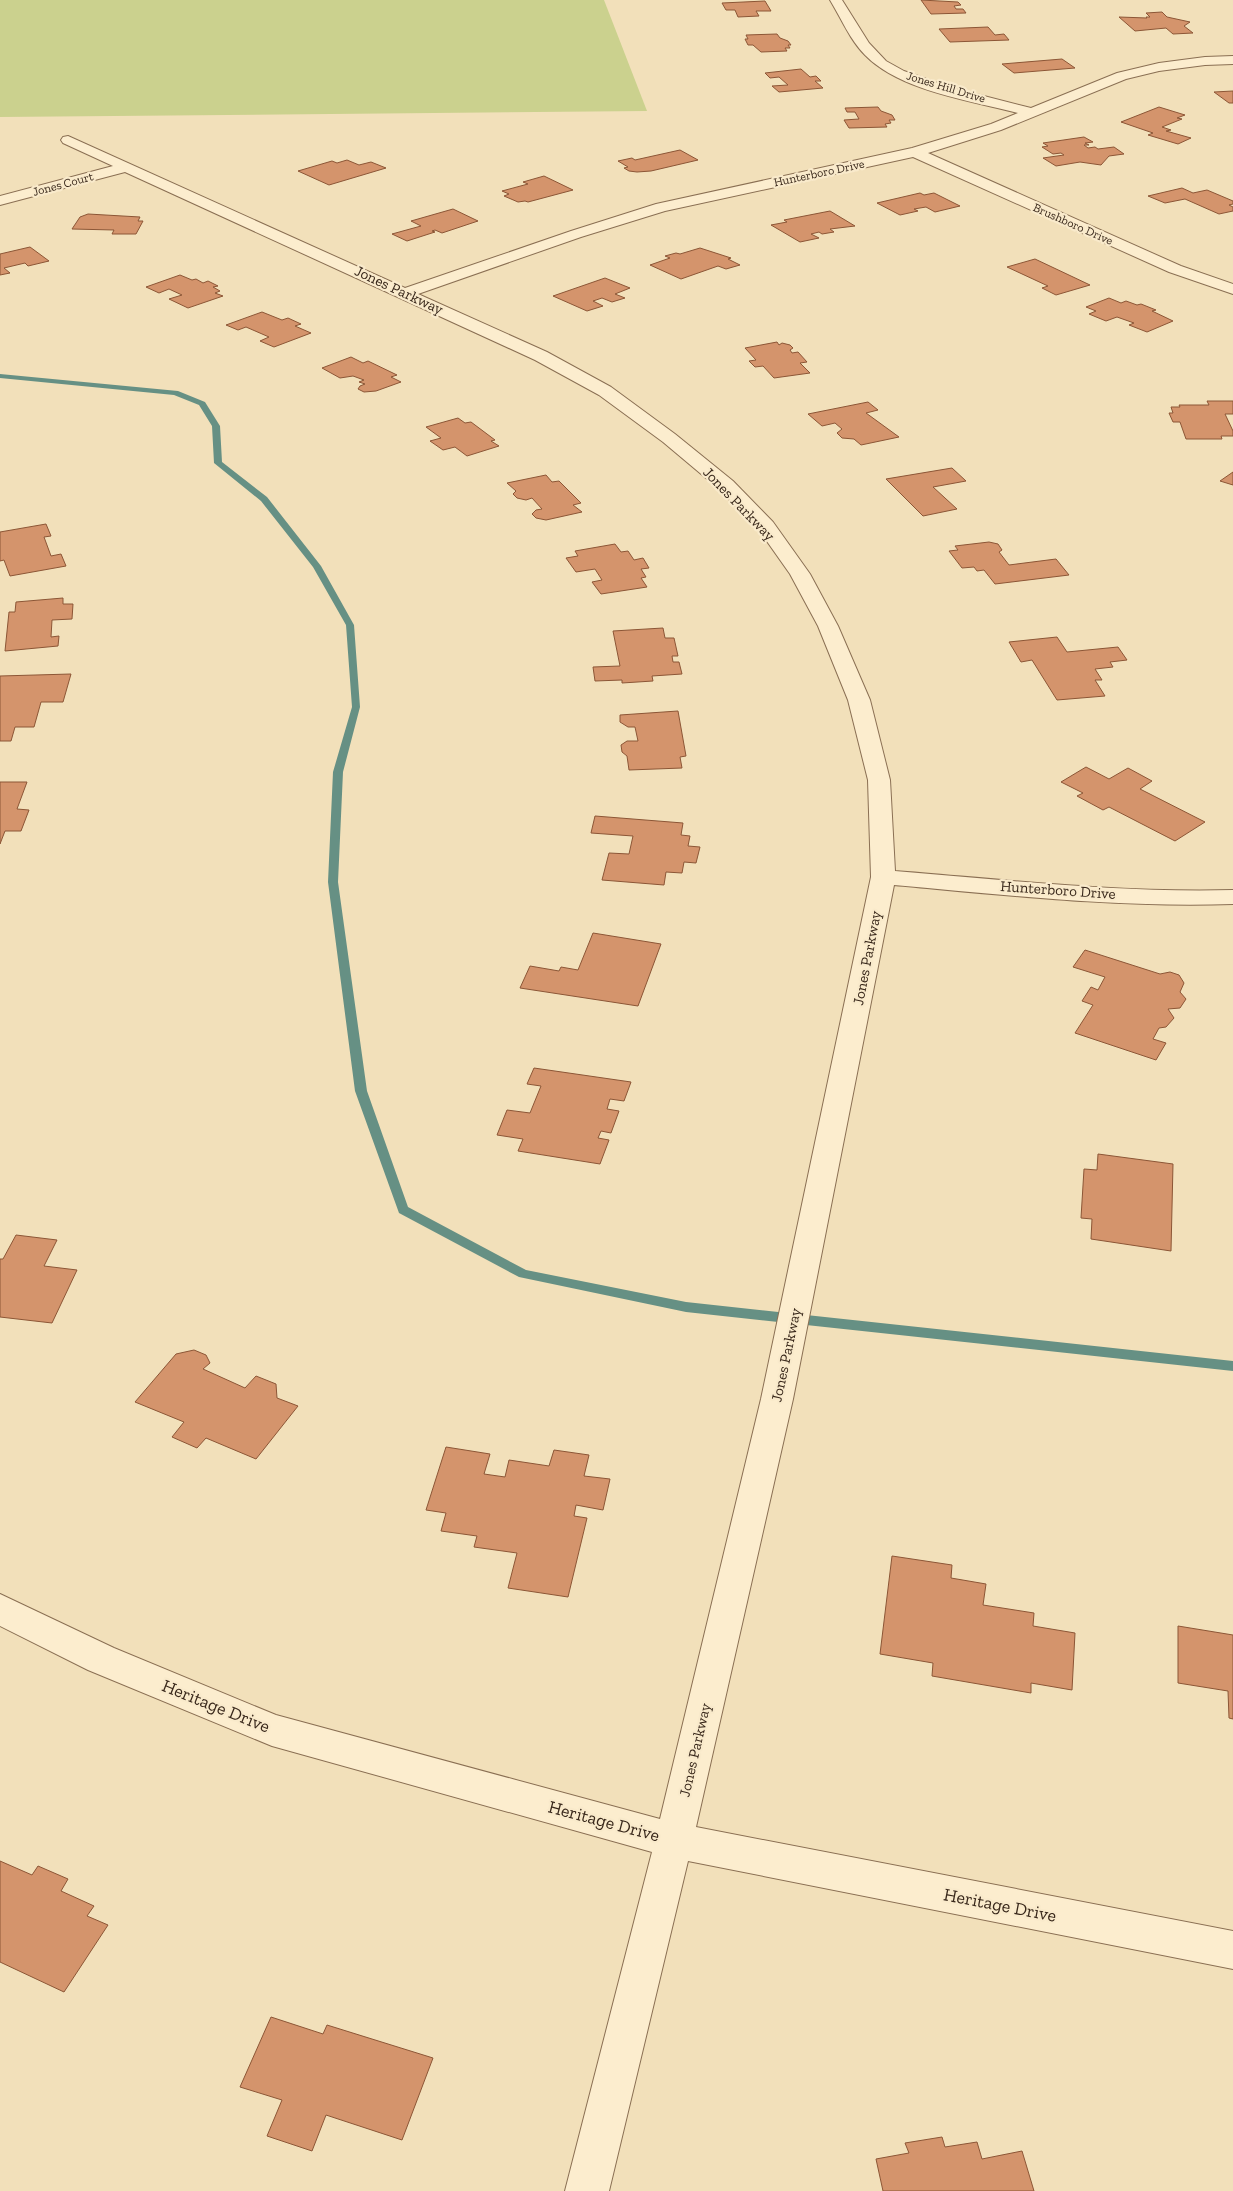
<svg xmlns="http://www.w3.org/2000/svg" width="1233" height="2191" viewBox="0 0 1233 2191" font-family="'Zilla Slab',serif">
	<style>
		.green { fill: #cbd18e }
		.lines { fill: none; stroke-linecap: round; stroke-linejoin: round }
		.stream { fill: #669084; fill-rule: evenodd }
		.building { fill: #d4946c; stroke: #8c5636 }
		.minor-casing { stroke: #8a6f53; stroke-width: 2 }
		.minor { fill: #fcedce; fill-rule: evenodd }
		.labels { text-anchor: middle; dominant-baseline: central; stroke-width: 4.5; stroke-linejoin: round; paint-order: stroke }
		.far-street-label { font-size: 12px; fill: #38271a; stroke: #f9eacb }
		.street-label { font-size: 15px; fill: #38271a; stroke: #f9eacb }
		.near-street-label { font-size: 18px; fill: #38271a; stroke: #f9eacb }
	</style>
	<rect width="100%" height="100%" fill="#f2e0ba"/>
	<polygon class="green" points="0,0 604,0 647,111 0,117"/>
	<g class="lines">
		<polygon class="stream" points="0,374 178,391 205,402 220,426 222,462 267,497 321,566 354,625 360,707 343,772 338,882 367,1091 408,1207 526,1270 686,1302 1233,1361 1233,1371 686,1312 519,1277 399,1213 355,1091 328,882 333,772 352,707 346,625 313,567 261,501 214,463 212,426 199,405 174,395 0,378"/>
	</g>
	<g class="building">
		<polygon points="921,0 958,2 961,5 954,6 956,9 963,9 966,13 931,14"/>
		<polygon points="765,1 771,11 756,11 759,16 738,17 735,10 726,10 722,3"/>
		<polygon points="1162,12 1167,17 1190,22 1184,26 1193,33 1173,34 1166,28 1135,31 1119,17 1147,18 1146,17 1150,17 1146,13"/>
		<polygon points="988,27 995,35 1004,34 1009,40 950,42 939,29"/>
		<polygon points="777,34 780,38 788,41 791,45 788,45 790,48 785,48 787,51 761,52 753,45 748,45 745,39 748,39 746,35"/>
		<polygon points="1062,59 1075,68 1014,73 1002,64"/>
		<polygon points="801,69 810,77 816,76 821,81 815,81 823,88 779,92 772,86 788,85 779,77 770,78 765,73"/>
		<polygon points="1233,91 1233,103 1229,103 1214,92"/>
		<polygon points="878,107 881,111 892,115 895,120 889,120 891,123 885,124 887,127 849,128 844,120 859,119 855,112 847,112 845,108"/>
		<polygon points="1159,107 1185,115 1177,118 1182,119 1162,127 1171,130 1166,131 1191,138 1178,144 1148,135 1153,133 1121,122"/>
		<polygon points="1084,137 1093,142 1085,143 1089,145 1084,145 1088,148 1095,147 1098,149 1114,147 1124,154 1109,156 1101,165 1080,162 1056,166 1043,158 1064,155 1061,153 1053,154 1042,147 1048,146 1043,143"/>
		<polygon points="680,150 698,160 651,171 637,172 629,171 624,168 628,167 618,161 632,158 635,160"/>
		<polygon points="347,160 359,165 371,162 386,168 329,185 298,171 332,161 337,163"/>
		<polygon points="544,176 573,190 528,202 525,201 518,202 504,196 509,194 502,191 528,184 523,182"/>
		<polygon points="1182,188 1193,193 1207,190 1233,201 1233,204 1229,205 1233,207 1233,211 1219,214 1185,199 1165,203 1148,196"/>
		<polygon points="920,193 924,195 934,193 960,206 935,212 926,207 914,209 918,211 900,215 877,203"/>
		<polygon points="453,209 478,221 442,233 435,230 432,231 435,232 407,241 392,234 421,226 411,221"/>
		<polygon points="830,211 855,226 830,229 834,232 822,234 819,232 811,234 819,238 800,242 771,225 787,222 784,220"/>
		<polygon points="88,214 140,217 138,221 143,221 136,234 112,234 114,230 72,229 80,217"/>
		<polygon points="30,247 49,261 28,266 25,263 4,268 10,273 0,275 0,254"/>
		<polygon points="700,248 731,258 728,259 740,265 726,269 718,266 681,279 650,265 670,258 665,256 676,253 680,254"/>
		<polygon points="1035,259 1090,285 1056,295 1042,288 1048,286 1007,267"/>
		<polygon points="180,275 192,280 196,279 203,283 208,281 218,286 213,287 220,291 215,293 223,296 188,308 169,299 182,295 169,289 159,293 146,287"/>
		<polygon points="605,278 630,288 615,294 625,298 612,302 602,298 593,301 603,306 587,311 553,296"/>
		<polygon points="1109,298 1121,303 1126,301 1137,305 1141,304 1156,310 1152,311 1173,321 1147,332 1129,325 1134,323 1117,317 1106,321 1089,314 1096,311 1086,307"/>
		<polygon points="262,312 282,320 288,318 301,324 295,326 311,333 274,347 260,341 269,337 246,327 238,330 226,325"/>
		<polygon points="777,342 779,345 782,343 790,345 793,348 790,350 792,353 798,352 807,362 800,363 810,373 774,378 763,366 755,367 749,361 756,360 745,348"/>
		<polygon points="351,357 363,363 368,361 397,375 391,377 401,382 376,391 364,392 358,389 360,386 365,384 359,382 364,380 353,376 340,378 322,368"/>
		<polygon points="1207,401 1233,401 1233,414 1225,414 1233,431 1233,436 1221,436 1222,439 1186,439 1180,422 1173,422 1169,413 1173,413 1171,407 1180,407 1179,405 1209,405"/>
		<polygon points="868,402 878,410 866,413 899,437 861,445 854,439 842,438 837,433 842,429 835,423 822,426 808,414"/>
		<polygon points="458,418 465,423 471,422 495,440 491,441 499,446 467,456 455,447 443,450 430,441 441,438 426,427"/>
		<polygon points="952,468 966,481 933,487 957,509 923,516 886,479"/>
		<polygon points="1233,472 1233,485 1220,481"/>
		<polygon points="546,475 552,482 559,481 581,503 573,505 582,512 546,520 536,518 532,514 536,510 542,509 532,498 526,500 517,498 513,494 516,491 507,483"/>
		<polygon points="46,524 51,536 44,537 51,556 61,554 66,566 10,576 4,560 0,561 0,532"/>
		<polygon points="989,542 998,544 1002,550 999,552 1009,565 1056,559 1069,575 995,584 984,570 977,571 974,567 962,568 949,551 958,550 955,546"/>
		<polygon points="615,544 621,552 628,551 634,560 643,558 649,568 641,569 646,577 641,578 647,587 601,594 592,582 602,580 595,569 576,572 566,558 578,556 575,551"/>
		<polygon points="63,598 63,604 73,604 72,619 52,620 51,637 59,636 58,646 5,651 9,612 15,612 16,602"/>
		<polygon points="663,628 665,638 674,638 678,656 672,656 673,662 679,662 682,674 652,676 653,681 622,683 622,680 595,681 593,667 620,666 613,631"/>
		<polygon points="1057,637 1067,652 1118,647 1127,660 1110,662 1113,667 1095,669 1102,680 1095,680 1105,696 1057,700 1032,660 1021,662 1009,642"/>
		<polygon points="71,674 63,702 41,702 34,727 15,727 11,741 0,741 0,676"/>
		<polygon points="678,711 686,756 680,757 682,768 629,770 627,756 622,752 621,745 627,741 638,741 635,727 628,727 620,722 620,715"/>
		<polygon points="1086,767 1109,779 1128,768 1152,781 1140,789 1205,822 1175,841 1109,807 1103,810 1077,796 1083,793 1061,782"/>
		<polygon points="0,782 27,782 17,809 29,810 21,831 5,831 0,844"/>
		<polygon points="595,816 683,823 681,835 690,836 688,846 700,847 696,863 684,862 682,873 666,872 664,885 602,880 609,853 629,854 633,836 591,833"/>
		<polygon points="593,933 661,944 638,1006 520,988 530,966 559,971 561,967 578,970"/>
		<polygon points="1085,950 1160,974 1170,972 1179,975 1184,983 1180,992 1186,999 1180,1008 1168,1009 1174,1018 1166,1027 1159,1028 1153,1039 1166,1043 1156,1060 1075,1033 1093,1005 1082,1001 1091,987 1098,990 1105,977 1073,967"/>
		<polygon points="534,1068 631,1082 624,1101 610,1099 607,1109 619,1111 611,1133 601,1131 598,1138 609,1140 600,1164 518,1151 523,1139 497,1135 507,1110 530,1113 541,1086 527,1084"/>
		<polygon points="1098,1154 1173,1164 1171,1251 1091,1239 1092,1219 1081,1218 1084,1169 1097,1170"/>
		<polygon points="16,1235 57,1240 44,1266 77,1270 52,1323 0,1317 0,1259 3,1259"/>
		<polygon points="194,1350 206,1355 210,1363 203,1369 245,1388 256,1376 276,1384 277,1398 298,1406 256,1459 206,1438 197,1448 172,1437 184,1422 135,1402 176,1354"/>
		<polygon points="446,1447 490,1454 484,1474 505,1477 509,1460 549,1466 554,1450 589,1455 584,1476 610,1479 603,1510 576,1505 574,1516 587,1518 568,1597 508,1588 517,1553 474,1547 477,1536 441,1531 446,1513 426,1510"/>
		<polygon points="892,1556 952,1565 951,1578 986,1584 983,1605 1034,1613 1033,1626 1075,1633 1072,1690 1031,1683 1031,1693 932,1676 933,1663 880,1654"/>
		<polygon points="1178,1626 1233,1635 1233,1719 1229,1718 1228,1691 1178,1683"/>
		<polygon points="0,1861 32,1875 38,1866 68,1879 61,1891 94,1906 87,1916 108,1925 64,1992 0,1962"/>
		<polygon points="271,2017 323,2034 327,2025 433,2058 402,2140 326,2115 312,2151 267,2136 282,2100 240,2087"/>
		<polygon points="942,2137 945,2147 977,2142 982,2159 1022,2151 1034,2191 883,2191 876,2159 909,2153 905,2143"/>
	</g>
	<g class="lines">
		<defs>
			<path id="minor" d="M830,0H842L869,43L886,61L904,71L949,87L1031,108L1117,73L1159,63L1205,57L1233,56V64L1205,65L1159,71L1126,79L1001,130L928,153L1181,266L1233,284V294L1169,272L913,157L665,211L581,237L418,294L547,352L611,387L675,434L733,481L773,522L810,574L838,626L870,700L890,780L895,871C1007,880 1120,893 1233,890V904C1120,908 1006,895 894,885L793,1399L696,1827L1233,1931V1969L688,1861L609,2191H565L652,1852L272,1746L88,1670L0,1626V1594L114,1648L276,1715L660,1819L761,1399L871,877L868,780L848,700L818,626L790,574L759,530L719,489L663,442L599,395L535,360L125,172L0,205V196L113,166L63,143L61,140L63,137L68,136L405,288L571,231L656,204L912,148L991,124L1018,113C972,101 900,91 865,55C850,40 841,18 830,0Z"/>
		</defs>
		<use href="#minor" class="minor-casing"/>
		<use href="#minor" class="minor"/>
	</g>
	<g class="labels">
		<g class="far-street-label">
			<text transform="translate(946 87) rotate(17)">Jones Hill Drive</text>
			<text transform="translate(819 173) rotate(-12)">Hunterboro Drive</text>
			<text transform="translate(63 184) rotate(-15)">Jones Court</text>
			<text transform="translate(1073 224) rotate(24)">Brushboro Drive</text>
		</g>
		<g class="street-label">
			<text transform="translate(399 290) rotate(25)">Jones Parkway</text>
			<text transform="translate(739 504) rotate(46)">Jones Parkway</text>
			<text transform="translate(1058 890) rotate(4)">Hunterboro Drive</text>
			<text transform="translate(867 958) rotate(-79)">Jones Parkway</text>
			<text transform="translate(786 1355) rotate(-78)">Jones Parkway</text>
			<text transform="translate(695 1750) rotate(-77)">Jones Parkway</text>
		</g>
		<g class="near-street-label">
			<text transform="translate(216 1706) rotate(22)">Heritage Drive</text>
			<text transform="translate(604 1821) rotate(15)">Heritage Drive</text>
			<text transform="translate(1000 1905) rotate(11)">Heritage Drive</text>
		</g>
	</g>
</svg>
